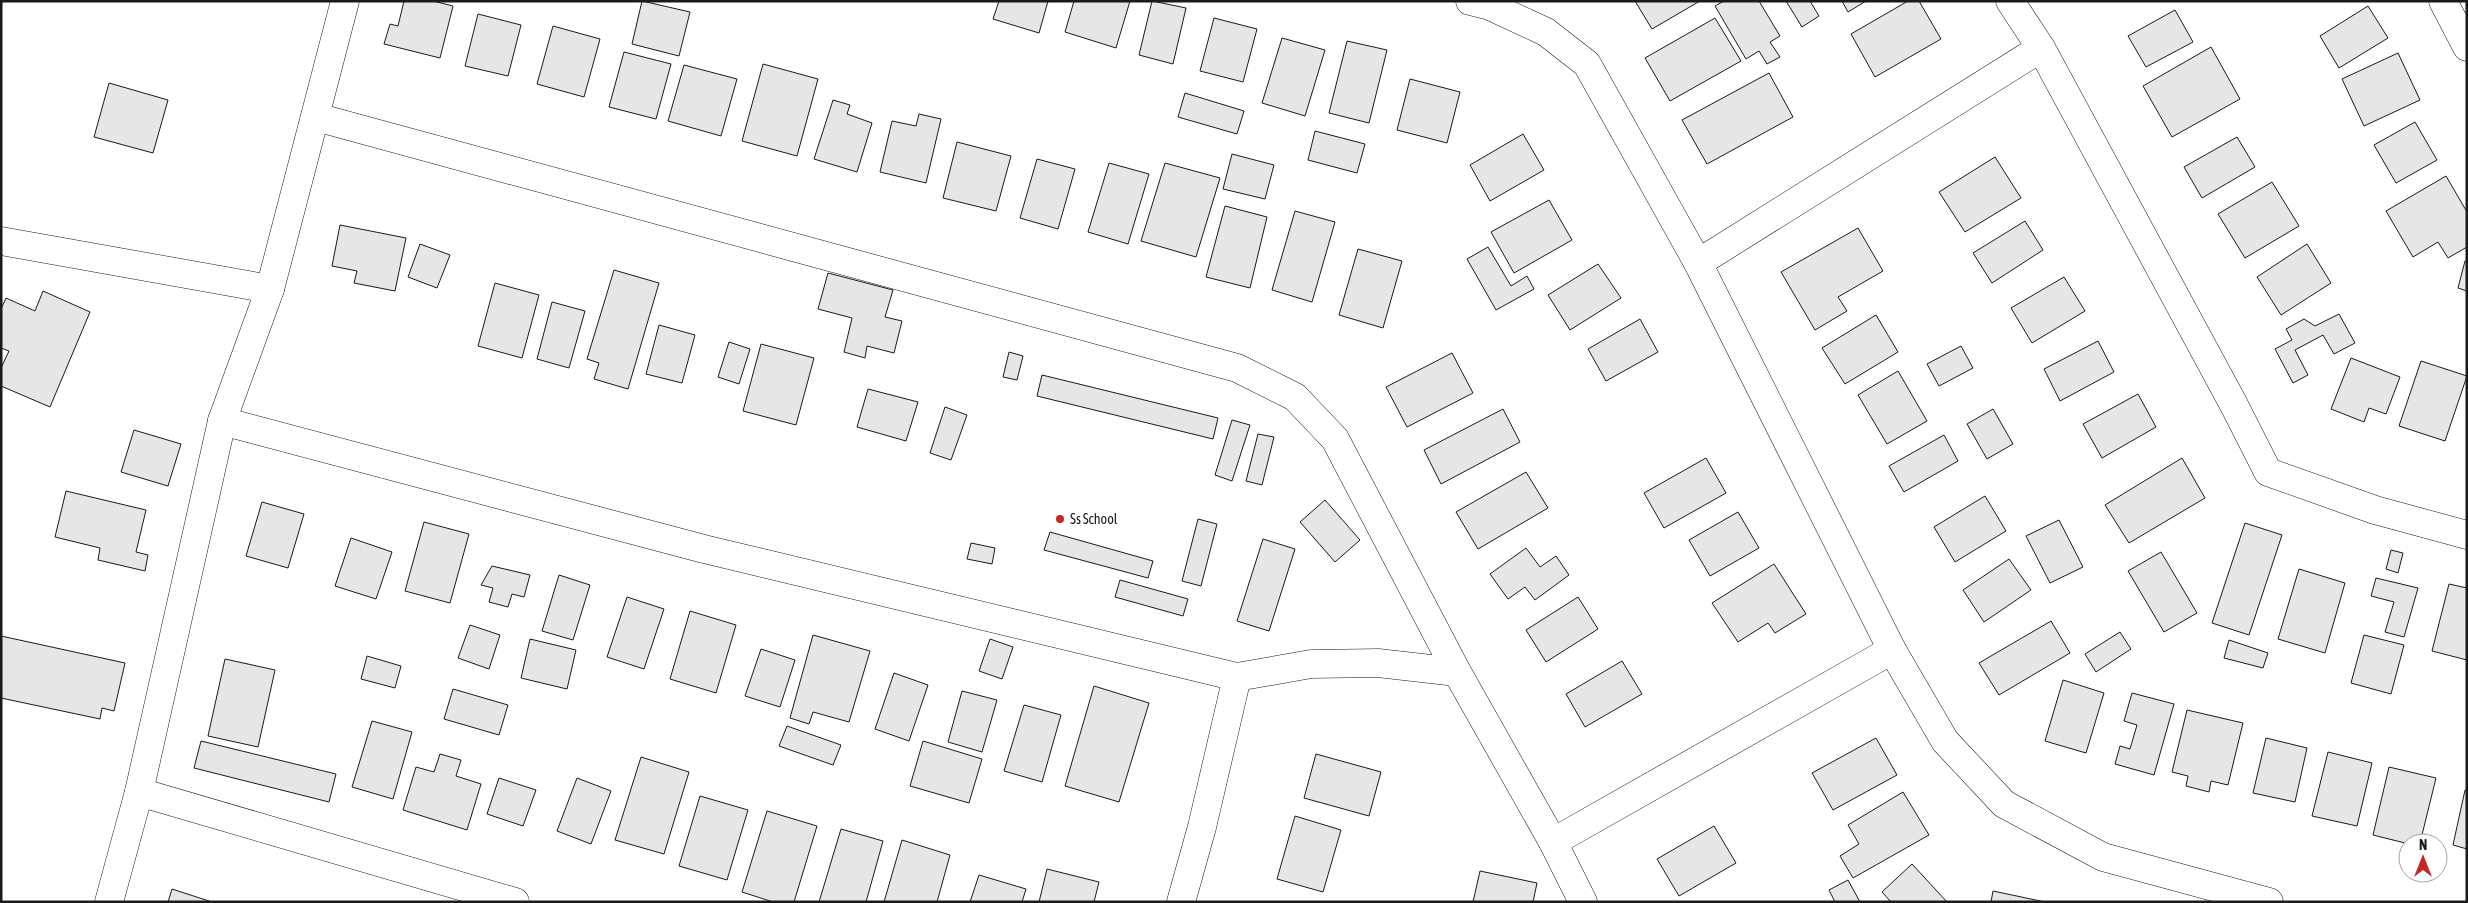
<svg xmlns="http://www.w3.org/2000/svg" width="2468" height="903" viewBox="0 0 2468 903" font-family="'Asap Condensed',sans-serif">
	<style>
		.building { fill: #e6e6e6; stroke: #1a1a1a }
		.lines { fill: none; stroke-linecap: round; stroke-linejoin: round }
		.minor-casing { stroke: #1a1a1a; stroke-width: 29 }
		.minor { stroke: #fff; stroke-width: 28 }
		.poi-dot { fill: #c62828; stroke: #fff; stroke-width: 2 }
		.labels { text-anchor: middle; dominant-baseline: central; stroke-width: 4; stroke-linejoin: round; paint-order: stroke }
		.poi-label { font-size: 14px; fill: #1a1a1a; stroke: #fff; text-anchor: start }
	</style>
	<rect width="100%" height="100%" fill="#fff"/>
	<g class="building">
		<polygon points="404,1 433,1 453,6 440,58 384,44 390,24 398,26"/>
		<polygon points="642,1 690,12 679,56 632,44"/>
		<polygon points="999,1 1048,1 1039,33 993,19"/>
		<polygon points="1074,1 1130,1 1116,48 1065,32"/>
		<polygon points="1152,1 1186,8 1173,64 1139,55"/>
		<polygon points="1635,1 1700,1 1652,29"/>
		<polygon points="1724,1 1759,1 1780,36 1770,42 1780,57 1767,64 1759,51 1746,59 1715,6"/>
		<polygon points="1786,1 1810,1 1819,16 1802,27"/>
		<polygon points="1842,1 1866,1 1848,12"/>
		<polygon points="1908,1 1919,1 1941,39 1875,77 1851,34"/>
		<polygon points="2368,6 2388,38 2339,68 2320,36"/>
		<polygon points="2175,10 2193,42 2146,67 2128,36"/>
		<polygon points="478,14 521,25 508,76 465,66"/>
		<polygon points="1214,18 1257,29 1243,82 1200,71"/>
		<polygon points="1715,18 1741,61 1670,101 1645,58"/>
		<polygon points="553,26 600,39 584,97 537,84"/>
		<polygon points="1282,38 1325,50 1305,116 1262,103"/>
		<polygon points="1347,41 1387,50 1369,123 1329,113"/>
		<polygon points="2211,47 2240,99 2172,137 2143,86"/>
		<polygon points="624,52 671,64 656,119 609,107"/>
		<polygon points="2398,53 2420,100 2364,126 2342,79"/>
		<polygon points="763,64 818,79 797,156 742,141"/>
		<polygon points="684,65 737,79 721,136 668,121"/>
		<polygon points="1769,73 1793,117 1707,164 1682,120"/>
		<polygon points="1410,79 1460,92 1447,143 1397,130"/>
		<polygon points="109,83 168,100 153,153 94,137"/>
		<polygon points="1185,93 1244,111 1237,134 1178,117"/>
		<polygon points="833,100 850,105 847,114 872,123 857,172 814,159"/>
		<polygon points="919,114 941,119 926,183 880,172 892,121 916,126"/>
		<polygon points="2415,122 2437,160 2396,183 2374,145"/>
		<polygon points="1315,131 1365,144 1357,173 1308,160"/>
		<polygon points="1523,134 1544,170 1490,201 1470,165"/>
		<polygon points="2237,137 2255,167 2202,198 2184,167"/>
		<polygon points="957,142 1011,156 996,211 943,198"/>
		<polygon points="1232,154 1274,165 1265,199 1223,189"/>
		<polygon points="1995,157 2021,198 1965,232 1939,192"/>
		<polygon points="1037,159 1075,169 1058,229 1020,218"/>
		<polygon points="1109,163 1149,174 1128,244 1088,232"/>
		<polygon points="1165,163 1220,178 1196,257 1141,241"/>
		<polygon points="2446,176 2467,212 2467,247 2448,258 2438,242 2413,257 2386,211"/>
		<polygon points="2272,182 2299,226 2245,258 2218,214"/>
		<polygon points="1549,200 1572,240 1514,273 1491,232"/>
		<polygon points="1225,206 1267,217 1250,288 1206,277"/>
		<polygon points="1295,211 1335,222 1312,302 1272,290"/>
		<polygon points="2025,221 2043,250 1992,283 1973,253"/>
		<polygon points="340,225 406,238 395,291 354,283 357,271 332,266"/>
		<polygon points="1858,228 1883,271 1838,297 1847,311 1815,330 1781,272"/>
		<polygon points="420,244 450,255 437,288 408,277"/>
		<polygon points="2307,244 2331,283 2281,315 2257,277"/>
		<polygon points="1488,247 1511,286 1527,276 1534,289 1496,310 1467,259"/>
		<polygon points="1358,249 1402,261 1383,328 1339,315"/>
		<polygon points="2465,261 2467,261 2467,291 2458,288"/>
		<polygon points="1598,264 1621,298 1570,330 1548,295"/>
		<polygon points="614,270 659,283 628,389 594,379 599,363 587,359"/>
		<polygon points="828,273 893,290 885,317 902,321 894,353 867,346 865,358 844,352 852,318 818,309"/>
		<polygon points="2064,277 2085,311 2032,343 2011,308"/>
		<polygon points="495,283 539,295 522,358 478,346"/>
		<polygon points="43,291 90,312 50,407 1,386 1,368 9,351 1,348 1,309 6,298 35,311"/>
		<polygon points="552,302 585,311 569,368 537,359"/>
		<polygon points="2339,314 2355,343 2334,354 2323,335 2295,350 2308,375 2293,383 2275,349 2292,340 2286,329 2304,319 2315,326"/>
		<polygon points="1876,315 1898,352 1845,384 1822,348"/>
		<polygon points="1640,319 1658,352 1606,381 1588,349"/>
		<polygon points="659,325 695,335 682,383 646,374"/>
		<polygon points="2098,341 2114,372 2060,401 2044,369"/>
		<polygon points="729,342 750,349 739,384 718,377"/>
		<polygon points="761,344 814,358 796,425 743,411"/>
		<polygon points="1961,346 1973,368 1939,386 1927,364"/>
		<polygon points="1009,352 1023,356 1017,380 1003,377"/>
		<polygon points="1452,353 1473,393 1407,427 1386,387"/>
		<polygon points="2351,358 2400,377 2386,414 2369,408 2364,422 2331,409"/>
		<polygon points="2421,361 2467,376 2445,441 2399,426"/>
		<polygon points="1898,371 1927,421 1887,444 1858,395"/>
		<polygon points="1042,375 1218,418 1213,439 1037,396"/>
		<polygon points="868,389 918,402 906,441 857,427"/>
		<polygon points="2138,394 2156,427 2102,458 2083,424"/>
		<polygon points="945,407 967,415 951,460 930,453"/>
		<polygon points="1503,409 1520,442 1441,484 1424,450"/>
		<polygon points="1993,409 2013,444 1987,459 1967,424"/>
		<polygon points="1232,420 1250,425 1232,481 1215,475"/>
		<polygon points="134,430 181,444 168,486 121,472"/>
		<polygon points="1258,434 1274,437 1262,485 1246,481"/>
		<polygon points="1944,435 1958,461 1904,492 1889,466"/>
		<polygon points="1706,458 1726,493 1664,528 1644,493"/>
		<polygon points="2182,458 2205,498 2129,543 2105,505"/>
		<polygon points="1526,472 1548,508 1478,549 1456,512"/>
		<polygon points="66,491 146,510 136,552 148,555 145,571 98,560 100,548 55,537"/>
		<polygon points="1985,496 2006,531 1955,562 1934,527"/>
		<polygon points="1325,500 1360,540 1335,562 1300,522"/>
		<polygon points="262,502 304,514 288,568 246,556"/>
		<polygon points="1738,512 1759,548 1710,576 1689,540"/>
		<polygon points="1198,519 1217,524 1201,586 1182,581"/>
		<polygon points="2059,520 2083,567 2050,583 2026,536"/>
		<polygon points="424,522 469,534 450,603 405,591"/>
		<polygon points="2245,523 2282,535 2249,635 2212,623"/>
		<polygon points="1050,532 1153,561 1148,578 1044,550"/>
		<polygon points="351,538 392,552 376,599 335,586"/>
		<polygon points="1263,539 1295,549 1269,631 1237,621"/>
		<polygon points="971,543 995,548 992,564 967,559"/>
		<polygon points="1526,548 1540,567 1556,556 1569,575 1535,600 1525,587 1508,599 1490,574"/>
		<polygon points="2391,550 2403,553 2398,573 2386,569"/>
		<polygon points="2161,552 2197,613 2164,632 2128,571"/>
		<polygon points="2009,559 2031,590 1984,622 1963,590"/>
		<polygon points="1774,564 1806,614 1775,633 1768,623 1738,642 1712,603"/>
		<polygon points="492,566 530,575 524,597 512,594 508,607 489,602 493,588 481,585"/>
		<polygon points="2299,569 2345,583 2325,653 2278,639"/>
		<polygon points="559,575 590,585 573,640 542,631"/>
		<polygon points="2376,578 2418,588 2404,637 2385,632 2394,602 2371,596"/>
		<polygon points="1120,580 1188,599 1183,616 1115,597"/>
		<polygon points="2449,584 2467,588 2467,660 2432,651"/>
		<polygon points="627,597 664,609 644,669 607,657"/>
		<polygon points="1578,597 1598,629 1546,662 1526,630"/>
		<polygon points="690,611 736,625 716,693 670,679"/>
		<polygon points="2051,621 2070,653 1999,695 1979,663"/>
		<polygon points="470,625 500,635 489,669 458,658"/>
		<polygon points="2120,632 2131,649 2096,672 2085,654"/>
		<polygon points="813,635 870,651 849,722 813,712 809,724 790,718"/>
		<polygon points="2364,635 2404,645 2391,694 2351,683"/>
		<polygon points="1,636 125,663 114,711 102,708 100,719 1,698"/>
		<polygon points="530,639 576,650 567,689 521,678"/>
		<polygon points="990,639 1013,647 1002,679 979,671"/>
		<polygon points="2229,640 2268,653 2263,668 2224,658"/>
		<polygon points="761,649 795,660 780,707 745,696"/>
		<polygon points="367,656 401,666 395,688 361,679"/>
		<polygon points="225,659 275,670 258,747 208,736"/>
		<polygon points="1622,661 1642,694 1585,727 1566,694"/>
		<polygon points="894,673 928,685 909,741 875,729"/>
		<polygon points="2063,680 2104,693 2086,753 2045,741"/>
		<polygon points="1094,686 1149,703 1119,802 1065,786"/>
		<polygon points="453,689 508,705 499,735 444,719"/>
		<polygon points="962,691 997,700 982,752 948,742"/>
		<polygon points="2132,693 2174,704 2154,775 2115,764 2120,746 2130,749 2137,725 2124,721"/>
		<polygon points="1024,705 1061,715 1042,782 1004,771"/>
		<polygon points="2187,710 2243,723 2228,785 2211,781 2209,792 2186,786 2188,776 2172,772"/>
		<polygon points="372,721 412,732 393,799 352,787"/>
		<polygon points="787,726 841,745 833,765 779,746"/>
		<polygon points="1876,738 1897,775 1833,810 1812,773"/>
		<polygon points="2266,738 2307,748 2295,802 2253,793"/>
		<polygon points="201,741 336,774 329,802 194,768"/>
		<polygon points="923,741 982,759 969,803 910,786"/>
		<polygon points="2328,752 2372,763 2357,826 2312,816"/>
		<polygon points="440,754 461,760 456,776 481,784 467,830 403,810 416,767 434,772"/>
		<polygon points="1316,754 1381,772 1369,816 1304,798"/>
		<polygon points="641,757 689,772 664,854 615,840"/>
		<polygon points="2389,767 2436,778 2420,843 2408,843 2408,853 2402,852 2405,843 2373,835"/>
		<polygon points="499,778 536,790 523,826 487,814"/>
		<polygon points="577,778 611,791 591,844 557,831"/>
		<polygon points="2465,790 2467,791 2467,849 2453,845"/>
		<polygon points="1903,792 1929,835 1853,878 1840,856 1859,844 1848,825"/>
		<polygon points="700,796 748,810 727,880 679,866"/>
		<polygon points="767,811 817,826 794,902 773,902 742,892"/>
		<polygon points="1295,816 1341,830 1323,892 1277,879"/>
		<polygon points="1714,826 1736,863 1679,896 1657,859"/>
		<polygon points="841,829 883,841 866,902 819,902"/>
		<polygon points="902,840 950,855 937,902 884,902"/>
		<polygon points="1912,864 1947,902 1891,902 1882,892"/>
		<polygon points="1047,869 1099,882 1094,902 1039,902"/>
		<polygon points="1480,871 1537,883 1533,902 1473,902"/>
		<polygon points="979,875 1026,889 1022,902 970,902"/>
		<polygon points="1848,880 1860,902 1835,902 1829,890"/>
		<polygon points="172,889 212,902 168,902"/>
		<polygon points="1993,891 2045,902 1991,902"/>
	</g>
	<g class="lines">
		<defs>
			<g id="minor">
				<polyline points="1470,1 1490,6 1546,32 1587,64 1698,263 1892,650 1945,741 2004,804 2103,857 2269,902"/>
				<polyline points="2010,1 2041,48 2234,405 2268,472 2375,510 2467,535"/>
				<polyline points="2443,1 2467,47"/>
				<polyline points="316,117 1237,368 1295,397 1335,439 1457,672 1553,842 1583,902"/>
				<polyline points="1,241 270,289"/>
				<polyline points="1698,263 2041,48"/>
				<polyline points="222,421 704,549 1237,677 1311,664 1378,663 1457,672"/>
				<polyline points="139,792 515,902"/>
				<polyline points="1553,842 1892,650"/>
				<polyline points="109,902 139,792 222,421 270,289 345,1"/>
				<polyline points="1181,902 1202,827 1237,677"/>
			</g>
		</defs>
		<use href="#minor" class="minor-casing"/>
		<use href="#minor" class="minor"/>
	</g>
	<circle class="poi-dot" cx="1060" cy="519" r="5"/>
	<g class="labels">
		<g class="poi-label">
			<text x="1070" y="519">Ss School</text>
		</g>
	</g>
	<rect width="2468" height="903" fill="none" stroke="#1a1a1a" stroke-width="5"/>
	<g transform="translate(2423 858)"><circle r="24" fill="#ffffff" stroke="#a3a3a3"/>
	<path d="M0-4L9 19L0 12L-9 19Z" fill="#c62828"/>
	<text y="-8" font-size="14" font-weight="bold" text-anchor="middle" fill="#1a1a1a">N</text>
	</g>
</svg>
